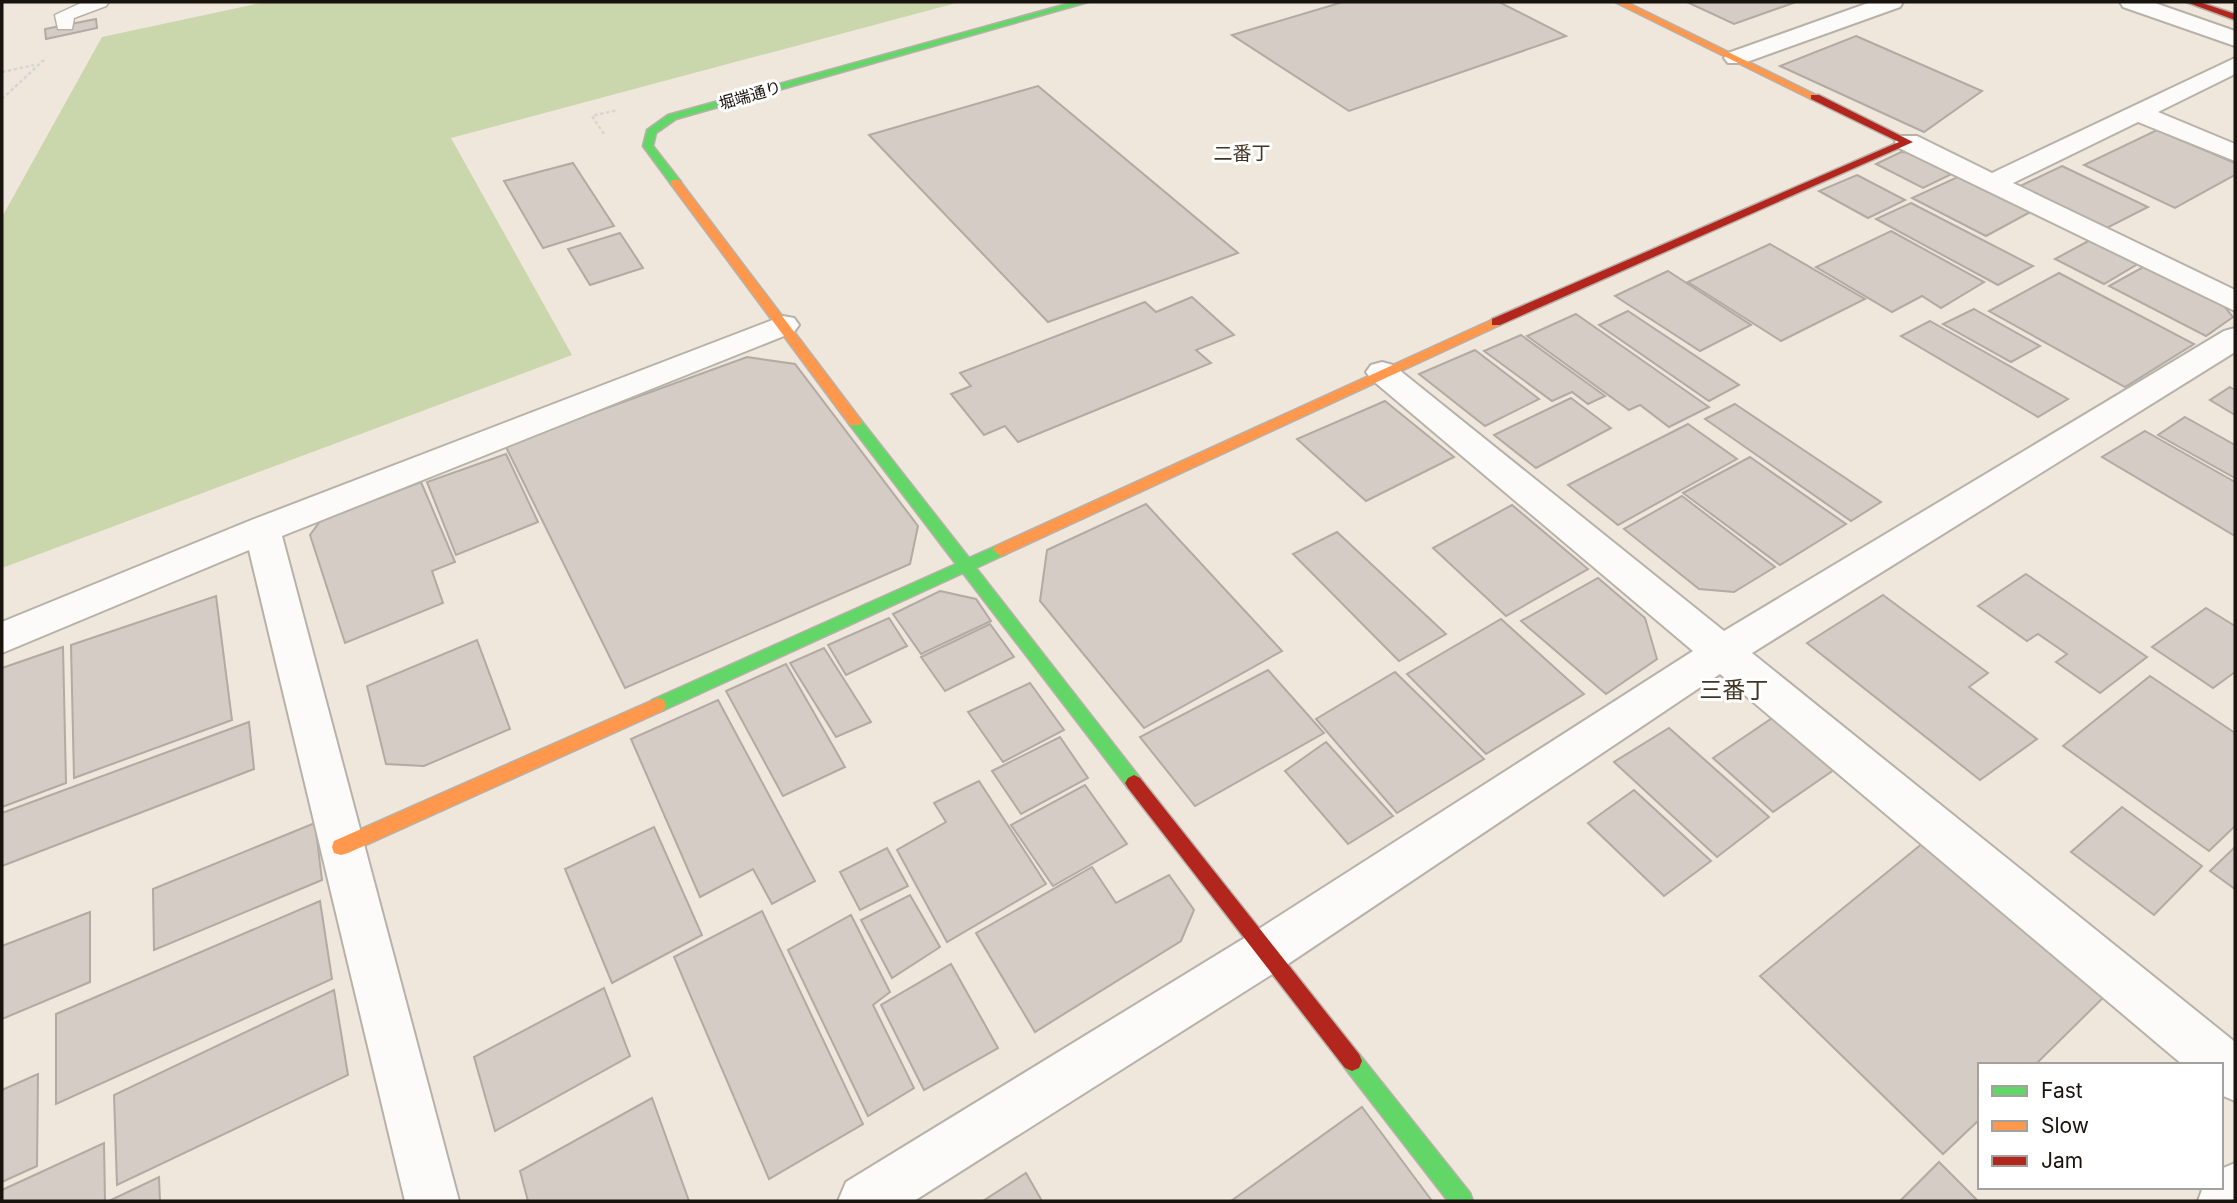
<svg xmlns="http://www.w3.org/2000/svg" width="2237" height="1203" viewBox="0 0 2237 1203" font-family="Inter,'Noto Sans JP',sans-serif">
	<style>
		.water { fill: #cad7ac }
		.building { fill: #d4ccc5; stroke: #b2aaa3; stroke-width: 2 }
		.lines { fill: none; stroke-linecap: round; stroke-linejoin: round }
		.lane-casing { stroke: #b7b1a8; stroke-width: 3 }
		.street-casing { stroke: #b7b1a8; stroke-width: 4 }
		.fast-casing { stroke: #b7b1a8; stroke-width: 3 }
		.slow-casing { stroke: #b7b1a8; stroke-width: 3 }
		.jam-casing { stroke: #b7b1a8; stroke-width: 3 }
		.path { stroke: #d8d5d2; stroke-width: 2.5; stroke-dasharray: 3.5 2.5; stroke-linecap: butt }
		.lane { fill: #fdfbfa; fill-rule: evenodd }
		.street { fill: #fdfbfa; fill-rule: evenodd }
		.fast { fill: #63d668; fill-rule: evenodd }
		.slow { fill: #ff974d; fill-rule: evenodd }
		.jam { fill: #b3261e; fill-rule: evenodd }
		.labels { text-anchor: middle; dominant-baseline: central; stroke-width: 6; stroke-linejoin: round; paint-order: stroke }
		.far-street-label { font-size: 16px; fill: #18130c; stroke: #fff }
		.far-quarter-label { font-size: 19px; fill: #403424; stroke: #fff }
		.quarter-label { font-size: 23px; fill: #403424; stroke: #fff }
	</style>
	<rect width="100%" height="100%" fill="#efe6dc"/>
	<polygon class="water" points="265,2 960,2 451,138 572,355 2,568 2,217 102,37"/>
	<g class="building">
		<polygon points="1343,2 1499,2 1566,36 1349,111 1232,35"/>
		<polygon points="1687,2 1796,2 1734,24"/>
		<polygon points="96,19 97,28 46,39 45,29"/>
		<polygon points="1856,36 1982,91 1924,132 1780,66"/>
		<polygon points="1038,86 1238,253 1048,322 869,135"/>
		<polygon points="2157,130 2235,163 2235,175 2175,208 2084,165"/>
		<polygon points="1901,152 1924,154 1958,171 1923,188 1876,164"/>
		<polygon points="573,163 614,226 543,248 504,181"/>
		<polygon points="2062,166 2148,207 2103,230 2016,188"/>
		<polygon points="1857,175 1905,200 1868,218 1819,191"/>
		<polygon points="1962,175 2034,210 1986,236 1912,198"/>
		<polygon points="1911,203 2033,266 1998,285 1876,219"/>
		<polygon points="1891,231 1984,282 1941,308 1922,296 1892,312 1816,267"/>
		<polygon points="620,233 643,268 590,285 568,249"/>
		<polygon points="2094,238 2141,262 2104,284 2055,259"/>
		<polygon points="1770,244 1865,299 1781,341 1688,282"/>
		<polygon points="2147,265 2220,301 2233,317 2206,336 2109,286"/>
		<polygon points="1668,271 1751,325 1700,351 1615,296"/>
		<polygon points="2059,273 2194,344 2125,387 1989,311"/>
		<polygon points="1192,297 1234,335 1196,350 1211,363 1018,442 1005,426 984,435 951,394 971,386 960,373 1145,302 1156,312"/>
		<polygon points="1974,309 2040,346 2011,362 1943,324"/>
		<polygon points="1628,311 1739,385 1709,401 1599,325"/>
		<polygon points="1576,314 1709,407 1669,427 1640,405 1629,410 1527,336"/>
		<polygon points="1930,321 2068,399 2038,417 1901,336"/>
		<polygon points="1521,335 1605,396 1588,404 1572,392 1552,401 1484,351"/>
		<polygon points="1475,350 1539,399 1485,426 1419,374"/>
		<polygon points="747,357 795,364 918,526 910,564 625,688 505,445"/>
		<polygon points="2230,387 2235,390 2235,415 2210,400"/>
		<polygon points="1571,398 1611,428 1536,468 1494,435"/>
		<polygon points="1385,401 1454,457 1366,501 1297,439"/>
		<polygon points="1735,404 1881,502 1851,521 1705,419"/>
		<polygon points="2185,417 2235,445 2235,478 2158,435"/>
		<polygon points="1688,424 1737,459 1618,525 1568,485"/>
		<polygon points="2145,431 2235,482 2235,536 2102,457"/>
		<polygon points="506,454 538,522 456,555 427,482"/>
		<polygon points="1750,457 1846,524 1780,565 1683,493"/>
		<polygon points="421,482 455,562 432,571 443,603 345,643 310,535 321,520"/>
		<polygon points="1682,496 1775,567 1734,592 1699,589 1624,529"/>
		<polygon points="1146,504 1282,651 1144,728 1040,601 1047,550"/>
		<polygon points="1512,505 1588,569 1506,616 1433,548"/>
		<polygon points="1337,532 1446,634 1399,661 1293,554"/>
		<polygon points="2026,574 2147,657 2100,693 2056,662 2067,654 2038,634 2027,641 1978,606"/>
		<polygon points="1598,578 1645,618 1657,659 1606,694 1521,621"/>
		<polygon points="940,591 976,599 991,621 921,654 893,614"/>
		<polygon points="1883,595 1988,673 1969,687 2037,739 1980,780 1807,643"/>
		<polygon points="216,596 232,720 74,778 71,645"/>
		<polygon points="2206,608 2235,626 2235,672 2213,688 2152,647"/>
		<polygon points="889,618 907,646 846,675 828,645"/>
		<polygon points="1501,619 1584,694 1486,754 1407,674"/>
		<polygon points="990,624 1014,657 945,691 921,657"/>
		<polygon points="477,640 510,729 424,766 386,764 367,686"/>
		<polygon points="63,647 66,783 2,807 2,668"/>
		<polygon points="824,648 871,722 836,737 790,663"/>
		<polygon points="786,664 845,767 783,796 726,691"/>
		<polygon points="1268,670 1324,733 1195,806 1140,737"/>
		<polygon points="1395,672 1484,759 1397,813 1316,719"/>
		<polygon points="2150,676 2235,733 2235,826 2209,851 2063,746"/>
		<polygon points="1030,683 1064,730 1003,762 968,712"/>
		<polygon points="718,700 815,881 772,904 753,869 700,897 631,739"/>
		<polygon points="1781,712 1844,763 1773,812 1713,758"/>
		<polygon points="249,722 254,769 2,866 2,813"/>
		<polygon points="1669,728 1769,817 1717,857 1614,762"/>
		<polygon points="1060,737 1088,778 1021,814 992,771"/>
		<polygon points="1326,742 1393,816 1348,844 1285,771"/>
		<polygon points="979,781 1046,884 947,942 897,850 946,822 934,803"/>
		<polygon points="1085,785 1127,844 1053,886 1011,825"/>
		<polygon points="1634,790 1711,861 1664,896 1588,823"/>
		<polygon points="2122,807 2202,866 2154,915 2071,852"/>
		<polygon points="315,823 322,880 154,950 153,889"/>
		<polygon points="654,827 702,935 612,983 565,869"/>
		<polygon points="1934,834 2115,986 2035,1065 1980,1065 1980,1119 1943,1154 1760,976"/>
		<polygon points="2235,847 2235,889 2210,871"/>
		<polygon points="887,848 908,886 860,910 840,872"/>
		<polygon points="1092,867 1116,903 1169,875 1194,910 1181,941 1035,1032 976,933"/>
		<polygon points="910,895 940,947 892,978 861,920"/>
		<polygon points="320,901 332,979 56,1104 56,1014"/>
		<polygon points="762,911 863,1124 769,1179 674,957"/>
		<polygon points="90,912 90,982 2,1019 2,946"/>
		<polygon points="851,915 890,992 873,1005 914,1088 868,1116 788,950"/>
		<polygon points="951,964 998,1048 924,1090 881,1005"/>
		<polygon points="604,988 630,1056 495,1131 474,1057"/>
		<polygon points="334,990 348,1075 117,1185 114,1095"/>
		<polygon points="38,1074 37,1166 2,1182 2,1090"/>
		<polygon points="652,1098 689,1201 528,1201 520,1171"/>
		<polygon points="1362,1107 1432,1201 1231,1201"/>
		<polygon points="104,1143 105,1201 2,1201 2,1190"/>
		<polygon points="1939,1162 1978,1201 1900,1201"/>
		<polygon points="1026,1173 1042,1201 983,1201"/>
		<polygon points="159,1177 160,1201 109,1201"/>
	</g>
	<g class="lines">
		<defs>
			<polygon id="lane" points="83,2 109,2 106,6 74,18 72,29 58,29 55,15"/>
			<g id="street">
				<polygon points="1871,2 1903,2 1900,7 1744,63 1728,63 1724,58 1728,53"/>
				<polygon points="2120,2 2152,2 2235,31 2235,46 2123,7"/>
				<polygon points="2235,58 2235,74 2158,112 2235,144 2235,161 2138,122 2013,183 2235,290 2235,311 1899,148 1895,142 1899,136 1917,136 1992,173"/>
				<polygon points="783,316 794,318 799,325 794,332 282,536 459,1201 405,1201 249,550 2,653 2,622 249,521"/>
				<polygon points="2235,328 2235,352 1752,653 2235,1042 2235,1101 2221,1095 2221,1065 2183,1065 1720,674 1285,966 914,1201 838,1201 846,1182 1251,934 1693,651 1371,379 1366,372 1371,365 1382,362 1393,365 1724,631 2224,331"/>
				<polygon points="2235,1163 2235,1201 2198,1201 2203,1187 2221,1187 2221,1169"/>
			</g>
			<g id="fast">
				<polygon points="1074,2 1088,2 676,119 656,133 653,146 681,182 679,184 671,184 643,146 647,130 668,115"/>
				<polygon points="855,417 860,419 969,558 996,546 1006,546 1009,550 1006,554 976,568 1140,778 1143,783 1140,788 1134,791 1128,788 963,573 664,710 658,712 652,710 650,705 652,700 956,564 850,425 848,422"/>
				<polygon points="1352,1051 1359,1054 1470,1193 1473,1201 1448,1201 1345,1068 1342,1061 1345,1054"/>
			</g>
			<g id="slow">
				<polygon points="1615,2 1626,2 1820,97 1811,99"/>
				<polygon points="671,180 679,180 860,419 862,422 860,425 850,425 671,184"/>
				<polygon points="1496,318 1502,322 1500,325 1006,554 1001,556 993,550 996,546"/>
				<polygon points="658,698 664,700 666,705 664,710 348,853 341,855 334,853 332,847 334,841"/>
			</g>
			<g id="jam">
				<polygon points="2186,2 2199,2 2235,14 2235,20"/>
				<polygon points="1811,95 1819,95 1913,142 1500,325 1492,325 1492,319 1899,142 1811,99"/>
				<polygon points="1134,775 1140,778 1359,1054 1362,1061 1359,1068 1352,1071 1345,1068 1128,788 1125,783 1128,778"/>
			</g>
		</defs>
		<use href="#lane" class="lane-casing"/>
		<use href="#street" class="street-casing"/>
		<use href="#fast" class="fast-casing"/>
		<use href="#slow" class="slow-casing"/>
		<use href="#jam" class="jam-casing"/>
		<g class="path">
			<polyline points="2,72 34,65"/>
			<polyline points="2,99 46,58"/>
			<polyline points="604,134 592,116 617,110"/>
		</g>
		<use href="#lane" class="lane"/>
		<use href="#street" class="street"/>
		<use href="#fast" class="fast"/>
		<use href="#slow" class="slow"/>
		<use href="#jam" class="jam"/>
	</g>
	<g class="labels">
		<g class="far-street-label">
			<text transform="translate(750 95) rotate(-16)">堀端通り</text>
		</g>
		<g class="far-quarter-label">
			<text x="1242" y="153">二番丁</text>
		</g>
		<g class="quarter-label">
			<text x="1734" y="690">三番丁</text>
		</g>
	</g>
	<rect width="2237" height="1203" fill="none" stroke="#18130c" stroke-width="7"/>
	<rect x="1978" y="1063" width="245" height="126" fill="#ffffff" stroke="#a3a19e" stroke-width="2"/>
	<rect x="1992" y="1086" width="35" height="10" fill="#63d668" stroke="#a3a19e" stroke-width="2"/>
	<text x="2041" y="1098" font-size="21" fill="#18130c">Fast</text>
	<rect x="1992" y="1121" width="35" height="10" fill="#ff974d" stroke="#a3a19e" stroke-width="2"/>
	<text x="2041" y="1133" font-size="21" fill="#18130c">Slow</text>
	<rect x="1992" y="1156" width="35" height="10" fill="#b3261e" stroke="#a3a19e" stroke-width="2"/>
	<text x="2041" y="1168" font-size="21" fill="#18130c">Jam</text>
</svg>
